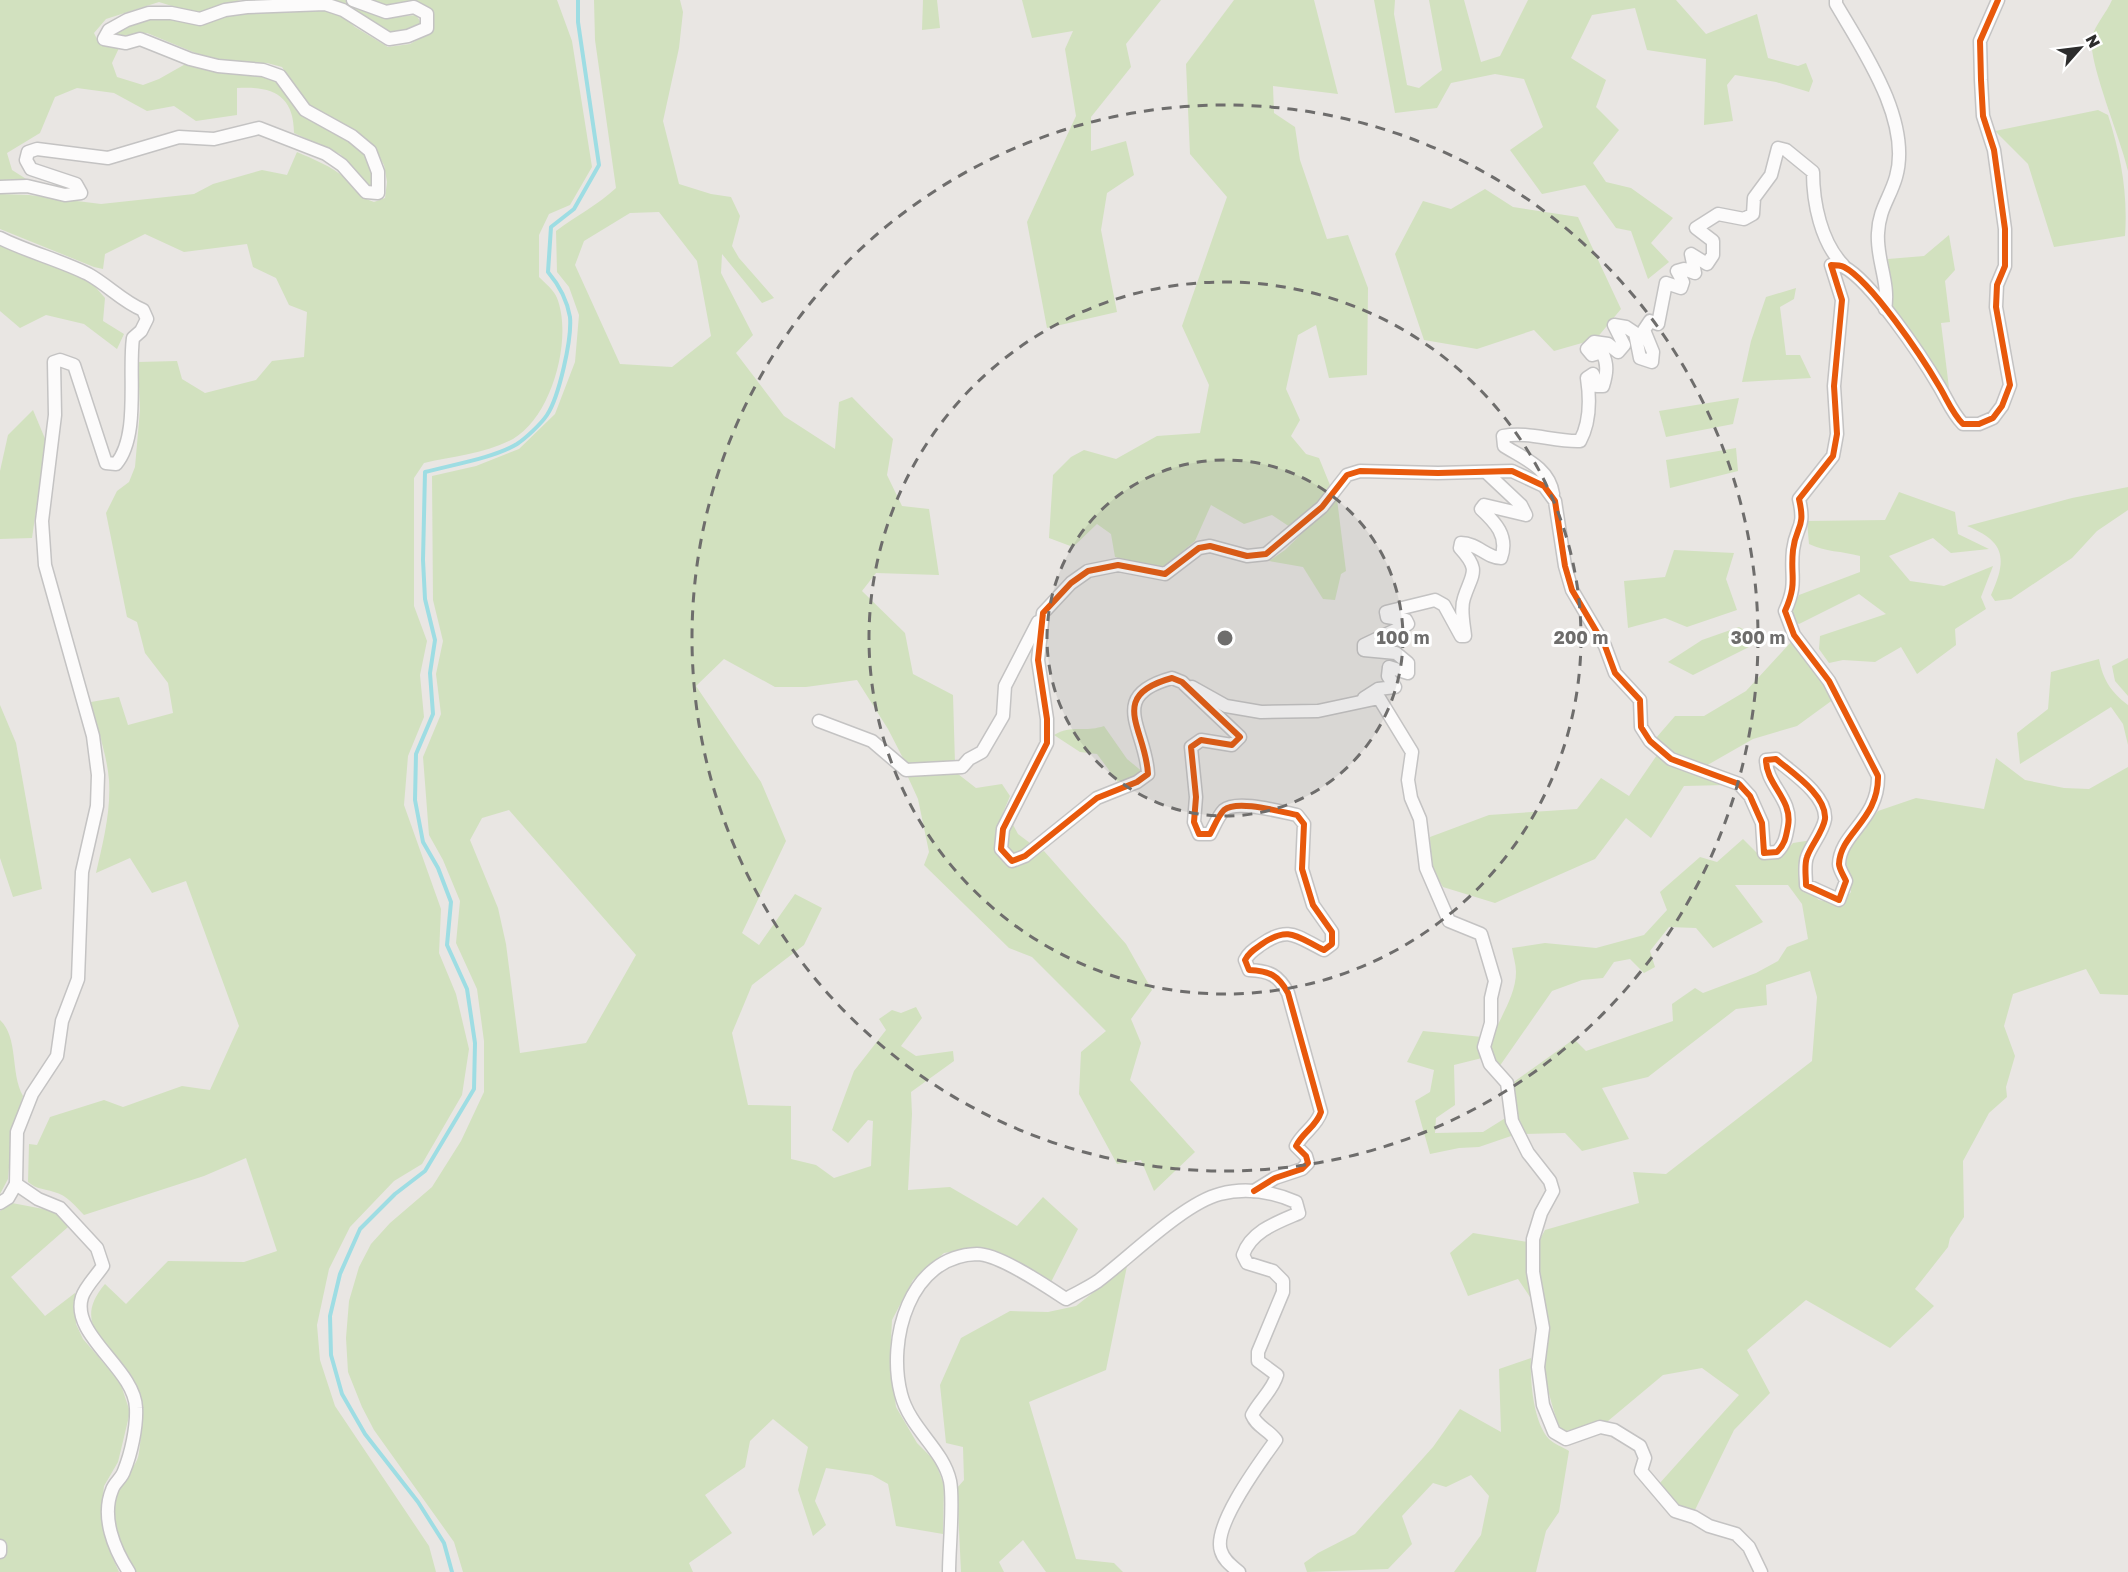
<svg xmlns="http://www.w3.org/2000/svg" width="2128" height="1572" viewBox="0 0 2128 1572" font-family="'Golos Text',sans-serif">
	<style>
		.green { fill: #d2e1bf; fill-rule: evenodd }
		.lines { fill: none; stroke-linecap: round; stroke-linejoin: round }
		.stream { stroke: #9edde3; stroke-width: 4 }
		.street-casing { stroke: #c4c3c3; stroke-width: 15 }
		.street { stroke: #fcfbfb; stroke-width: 12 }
		.cycleway-casing { stroke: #fff; stroke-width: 10 }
		.cycleway { stroke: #e8590c; stroke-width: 6 }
		.ring { fill: none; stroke: #6e6d6c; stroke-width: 3; stroke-dasharray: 10 8 }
		.centre { fill: #6e6d6c; stroke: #fff; stroke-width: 3 }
		.ring-label { font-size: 18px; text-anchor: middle; font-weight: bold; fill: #6e6d6c; stroke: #fff; stroke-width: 6; stroke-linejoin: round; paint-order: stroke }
	</style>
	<rect width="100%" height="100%" fill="#e9e6e3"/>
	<g class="green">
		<path d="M0,0H237L249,3L198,14L159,2L106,19L94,33L99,43L119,48L112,63L117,77L143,85L159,79L189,62L278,78L292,96L367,153L375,183L369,186L340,154L294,133C294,94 271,86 237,88V115L196,121L174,106L147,111L114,93L77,88L55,97L40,133L7,153L12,170L31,182L0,183Z"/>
		<polygon points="325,0 345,0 366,12 388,18 416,15 422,24 410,31 392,34"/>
		<path d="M365,0H557L572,41L592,167L570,205L549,214L539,235V277C545,283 554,290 557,298C573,338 552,417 513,439C485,454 454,456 424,463L414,478V606L427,641L420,675L424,717L408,756L404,805L441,909L439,953L456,994L469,1049L462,1095L422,1164L394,1181L350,1227L329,1269L317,1325L320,1360L335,1406L429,1546L436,1572H134C125,1553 114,1534 112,1512C110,1491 128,1478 137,1460C141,1453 142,1415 141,1406C139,1399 139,1390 136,1384C120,1347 66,1330 105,1284L126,1304L168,1261L244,1262L277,1251L246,1158L204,1176L84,1215C75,1206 67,1195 54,1192C43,1188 38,1190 28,1182L29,1144L37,1145L50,1117L104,1100L123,1107L182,1086L210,1090L239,1026L186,881L152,893L130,858L96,873C103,842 111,812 109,780C107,755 97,728 91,702L119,697L128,725L173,713L168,683L145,653L137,622L127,617L106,513L117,491L129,482L135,467L140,410L138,362L177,361L182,379L205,393L256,380L272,361L304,357L307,312L289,305L276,278L253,267L247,244L184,252L145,234L105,254L103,269L94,267L0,229V194L29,195L101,204L194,194L213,184L262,170L287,175L297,152C313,159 331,166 345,178C357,189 356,196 374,202L385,198L387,182L384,165L373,146L308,107L282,67L267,63H230L210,59L147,33L127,38L111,36L114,31L151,17L298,11H326L342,15L355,27L388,47L410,44L433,31V13L416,3L385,7Z"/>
		<path d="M594,0H680L683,12L679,48L663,121L679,184L711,194L731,197L740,216L732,246L739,258L774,298L762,303L722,254L721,273L753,335L736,353L784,416L835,449L839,402L852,397L893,439L887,475L902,506L929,509L939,575L876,573L862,591L905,633L913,674L953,695L955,764H906L888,729L857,680L806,687H775L724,659L696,686L761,782L786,841L742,933L759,945L795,894L822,908L804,945L752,985L732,1033L748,1105L791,1106V1159L816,1165L834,1178L871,1166L873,1121L868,1120L848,1143L832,1130L854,1071L886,1030L879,1019L892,1010L901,1013L916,1007L922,1018L901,1046L916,1056L953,1051L954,1061L911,1092L912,1114L908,1190L950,1187L1017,1226L1043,1197L1078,1229L1049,1286L1025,1269L979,1248L944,1253L913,1280L892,1320L890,1359L896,1407L917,1443L935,1461L944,1485L943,1534L896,1526L888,1484L872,1475L826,1468L815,1501L826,1525L813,1536L798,1490L808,1447L773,1419L750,1441L745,1467L705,1495L732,1533L689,1563L693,1572H463L454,1542L374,1430L362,1407L348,1372L346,1338L349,1301L359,1267L371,1244L390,1223L432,1187L461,1141L484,1092V1041L477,989L456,943L460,901L443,860L429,835L423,757L441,714L436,674L443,641L433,600L432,476L476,466L519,449L555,414L575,362L579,315L569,287L557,272L556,231C576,216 598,205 616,188L595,40ZM659,212L697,261L711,336L672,367L620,364L575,265L584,241L630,213ZM509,810L636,955L586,1043L520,1053L506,944L498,908L470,840L482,818Z"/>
		<polygon points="923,0 937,0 940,28 922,30"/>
		<polygon points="1022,0 1161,0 1126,44 1131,67 1091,117 1091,151 1126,141 1134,175 1107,193 1101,230 1117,312 1047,328 1027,222 1076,116 1065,49 1073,31 1032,38"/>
		<polygon points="1234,0 1314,0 1338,94 1273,86 1274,113 1295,127 1300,160 1327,239 1348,235 1368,288 1367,375 1329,378 1316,325 1298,335 1286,389 1300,420 1291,436 1306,454 1319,458 1330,485 1316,504 1290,527 1272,515 1244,524 1211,505 1195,541 1162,568 1115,557 1111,534 1097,524 1073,547 1049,538 1053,475 1071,457 1084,450 1116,459 1157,436 1200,433 1209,385 1182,326 1227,197 1190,154 1186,64"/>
		<polygon points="1374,0 1395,0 1394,14 1407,85 1419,88 1442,70 1429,0 1464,0 1481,62 1500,56 1528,0 1676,0 1706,34 1757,14 1768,58 1798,66 1806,63 1813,81 1809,92 1776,82 1735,75 1727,85 1733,121 1704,125 1706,59 1647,50 1635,8 1592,15 1571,58 1606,80 1596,107 1619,130 1593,163 1606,182 1631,188 1673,218 1651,243 1669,262 1648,279 1631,231 1616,228 1585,185 1542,194 1510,150 1543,127 1524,79 1495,74 1451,83 1437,108 1395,113"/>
		<path d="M2112,0H2128V171C2122,141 2087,60 2092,37C2095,25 2107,12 2112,0Z"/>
		<path d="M2098,110L2108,115C2121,156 2128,193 2125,236L2054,247L2028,164L1995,131Z"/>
		<polygon points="1485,189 1513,207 1578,217 1621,309 1596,339 1554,351 1534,330 1477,349 1424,340 1395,254 1423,201 1451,209"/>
		<polygon points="1949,235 1955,270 1945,281 1950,322 1941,323 1949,388 1889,309 1892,298 1888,259 1924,256"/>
		<polygon points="0,244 91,282 105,298 103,321 124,334 117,349 84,324 46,315 20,328 0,311"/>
		<polygon points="1796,288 1794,299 1780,307 1786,355 1800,355 1811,378 1742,382 1751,341 1766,297"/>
		<polygon points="1739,398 1733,424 1666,437 1659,411"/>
		<polygon points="33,410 46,441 32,538 0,539 0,471 8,435"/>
		<polygon points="1736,448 1738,471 1670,488 1666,460"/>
		<path d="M2128,487V510L2097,531L2072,558L2011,599L1995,601L1991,595C2007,559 2006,542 1967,526L2072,498Z"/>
		<path d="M1899,492L1955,512L1958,534L1989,549L1951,553L1933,538L1889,556L1910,581L1944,586L1993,566L1981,597L1986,609L1955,629L1956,645L1917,674L1901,647L1875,662L1843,660L1829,663L1819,649L1820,636L1886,614L1859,594L1799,624L1793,621L1792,609L1799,595L1860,572V556C1842,551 1825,552 1809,544L1807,521L1885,520Z"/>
		<polygon points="1337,499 1346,571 1341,574 1335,600 1323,599 1303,567 1269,561 1285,550"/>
		<polygon points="1674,550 1734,553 1726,579 1737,610 1687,627 1665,618 1628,628 1624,581 1665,577"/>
		<polygon points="1739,627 1763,640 1693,675 1668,662 1702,640"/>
		<polygon points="1791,642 1811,661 1834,699 1797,726 1753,739 1704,767 1675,757 1656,738 1675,716 1704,716 1746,691"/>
		<polygon points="2128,658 2128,696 2115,681 2112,666"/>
		<path d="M2099,659C2103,680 2111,692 2128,705V745L2123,724L2111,707L2020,764L2017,733L2048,709L2051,672Z"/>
		<polygon points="0,705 16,743 42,889 13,897 0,858"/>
		<path d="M1104,726L1127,759L1144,773L1120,785L1097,754L1080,752L1054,735C1072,724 1083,733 1104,726Z"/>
		<polygon points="1657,755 1672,765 1726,785 1684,786 1651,838 1626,818 1595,859 1495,903 1443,887 1431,867 1430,837 1489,815 1577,809 1601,778 1629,796"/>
		<path d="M1996,758L2025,780L2064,788L2089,789L2128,767V995L2100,994L2086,969L2013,994L2004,1026L2015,1056L2006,1087L2007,1097L1989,1113L1963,1161L1964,1217L1950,1238L1948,1247L1915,1289L1934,1306L1890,1348L1806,1300L1747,1350L1770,1393L1734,1430L1694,1512L1679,1508L1659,1484L1739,1395L1702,1368L1663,1375L1608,1421L1566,1431L1560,1428C1537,1370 1537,1303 1539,1241L1545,1230L1639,1203L1633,1172L1666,1174L1812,1061L1817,997L1810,971L1766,985L1767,1005L1736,1009L1648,1077L1602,1088L1629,1139L1582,1151L1565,1133L1524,1134L1517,1118L1511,1084L1574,1039L1586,1051L1673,1021L1672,1004L1695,988L1703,993L1756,973L1778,961L1787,947L1808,939L1802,904L1788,885H1735L1763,922L1713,948L1696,928L1669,927L1650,951L1655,967L1644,973L1630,959L1614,962L1603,978L1582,980L1552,991L1499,1067L1489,1047C1496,1022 1516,998 1516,972C1516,964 1513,956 1512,948L1545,943L1596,948L1644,935L1667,910L1660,892L1700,857L1717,862L1743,839L1761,857L1780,856L1793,843L1812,840L1803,888L1819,900L1841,904L1851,892L1846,863L1848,848L1878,811L1916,798L1984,809Z"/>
		<path d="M958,774L976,788L1002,784L1010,796C1000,821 985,849 1013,866L1044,851L1126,944L1152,990L1131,1019L1141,1043L1130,1080L1195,1152L1154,1191L1141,1160L1117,1164L1079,1094L1081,1052L1106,1031L1032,957L1009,948L924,865L929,852L918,799L907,775Z"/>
		<polygon points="1011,821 1018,834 1034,846 1014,858 1004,848"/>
		<path d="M0,1020C19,1038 10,1073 23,1096L12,1132L8,1179L0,1194Z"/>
		<polygon points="1423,1031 1482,1037 1482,1058 1454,1065 1455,1105 1436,1118 1435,1133 1483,1132 1507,1117 1514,1135 1479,1147 1459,1148 1430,1154 1415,1101 1430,1092 1434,1070 1407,1062"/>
		<polygon points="12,1203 54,1211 68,1227 11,1277 45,1316 75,1293 76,1324 83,1339 120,1382 130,1412 118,1462 104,1486 101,1513 110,1552 119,1572 0,1572 0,1211"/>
		<polygon points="1473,1233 1528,1242 1532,1300 1518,1279 1468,1296 1450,1253"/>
		<polygon points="1127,1266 1106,1370 1029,1402 1076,1559 1114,1563 1123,1572 1046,1572 1023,1540 999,1562 1004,1572 961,1572 957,1488 964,1480 963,1447 946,1443 940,1385 961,1338 1010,1311 1048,1312 1076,1306"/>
		<path d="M1531,1358C1530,1380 1533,1422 1549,1439C1554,1444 1563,1447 1569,1451L1559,1512L1546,1531L1536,1572H1454L1481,1535L1489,1496L1471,1475L1446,1487L1433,1483L1402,1516L1412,1544L1388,1569L1307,1572L1304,1563L1318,1553L1355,1534L1433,1447L1460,1409L1501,1432L1499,1369Z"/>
	</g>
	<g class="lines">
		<path class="stream" d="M452,1572L444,1543L418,1502L365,1434L342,1394L331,1355L330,1316L340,1274L360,1229L395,1194L425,1171L474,1089L475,1043L467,989L447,945L451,902L438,868L423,842L415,800L416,754L433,714L430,673L435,640L425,599L423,560L425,472C451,465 494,458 517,444C526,438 541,424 547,415C559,397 572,339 570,317C567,300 559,285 548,272L551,227L574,209L599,165L578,22V0"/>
		<defs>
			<g id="street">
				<path d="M1836,0V4C1863,50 1912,121 1896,177C1890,198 1879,209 1878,233C1876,259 1890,283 1885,309"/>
				<polyline points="0,187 27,186 65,195 81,193 76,184 31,169 26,160 28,152 37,149 108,158 179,137 214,139 259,128 326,154 342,165 366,192 378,193 378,172 370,151 352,136 305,110 280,76 263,70 218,66 190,59 140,39 126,43 104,39 109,30 127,20 149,13 171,13 200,19 225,10 247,7 325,4 343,10 389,39 408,36 427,28 427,14 414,7 386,12 353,0"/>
				<path d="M0,238C28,252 60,260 88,274C108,285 123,302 143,310L147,319L141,331L133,338C128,373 140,436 116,464L106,463L74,365L60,360L54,362L55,415L42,521L45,565L93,736L98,775L97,806L82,872L78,979L62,1021L57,1056L32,1094L17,1132L16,1184L38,1199L60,1208L97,1248L103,1266C97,1275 85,1287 82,1297C70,1335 135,1369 136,1408C137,1427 131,1454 124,1471C122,1478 114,1483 112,1490C101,1517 114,1549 129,1572"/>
				<path d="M1553,494C1549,468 1525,459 1504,446L1503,436C1529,431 1554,442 1580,441C1590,423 1590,398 1587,378L1593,374L1597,386H1603C1607,373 1608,364 1602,352L1592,355L1587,349L1594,342L1608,344L1618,352L1624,345L1614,325L1626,327L1635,333L1640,358L1652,362L1653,352L1644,330L1650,321L1658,324L1666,283L1681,288L1683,282L1677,271L1684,269L1695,273L1691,254L1707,264L1713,255V241L1696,228L1718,214L1744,219L1753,214L1754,198L1771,175L1778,148L1786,150L1813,172C1813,203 1821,242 1843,265"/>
				<polyline points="1192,687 1226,706 1261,712 1318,711 1379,698 1412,752 1408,780 1411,798 1420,819 1426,868 1449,921 1481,934 1495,981 1491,998 1491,1023 1484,1047 1490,1064 1507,1083 1512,1121 1528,1153 1550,1181 1553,1191 1541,1213 1533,1239 1533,1272 1543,1328 1538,1367 1543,1405 1554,1432 1566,1439 1600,1427 1614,1430 1640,1446 1645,1458 1641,1471 1675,1511 1694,1517 1709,1526 1736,1534 1749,1547 1761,1572"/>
				<path d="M1364,698L1378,689L1395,687L1388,676L1389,667L1408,673V663L1396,653L1364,650V645L1408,624L1406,620L1387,617L1386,612L1435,600L1444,605L1461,636H1465C1464,625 1460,609 1464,598C1472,573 1481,571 1460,548L1461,543C1477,543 1487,558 1501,558C1509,536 1495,522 1481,509L1484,505L1526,515L1521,505L1487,473"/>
				<polyline points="819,721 872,741 906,770 962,767 969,759 982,752 1003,716 1005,686 1038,622"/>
				<path d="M1254,1191L1275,1178L1302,1169L1308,1163L1306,1156L1296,1146C1303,1132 1316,1127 1321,1112L1288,993C1278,975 1270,971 1249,970L1245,960C1249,952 1255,949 1262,944C1289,925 1297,937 1324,950L1332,944V932L1313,905L1302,869L1304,824L1297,815C1281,812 1237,799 1224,810C1218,816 1214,827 1210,834H1199L1194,822L1196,797L1191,747L1201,740L1232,745L1240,737L1182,682L1172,678C1106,696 1146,729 1148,774L1137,782L1097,798L1025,856L1012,861L1001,849L1003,829L1047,743V719L1038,660L1043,613L1071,583L1088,571L1118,565L1165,574L1199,548L1210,546L1247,556L1266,554L1322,507L1347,475L1360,471L1438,473L1512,471L1544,486L1555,501L1565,566L1572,590L1605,646L1615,673L1640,700L1641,727L1650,741L1671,759L1739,784L1750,796L1762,823L1764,853L1777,852C1785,844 1786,837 1788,826C1793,799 1766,785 1766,760L1776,759C1791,772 1827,795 1825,819C1823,832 1811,845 1807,857C1804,865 1806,876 1806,885L1839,900L1846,881C1844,876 1839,869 1839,864C1840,833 1879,820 1878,776L1829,681L1794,635L1785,611C1798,582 1790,577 1793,550C1796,525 1806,529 1799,499L1833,456L1837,434L1834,386L1842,300L1831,265C1835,265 1840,265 1844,267C1871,281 1922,357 1939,386C1947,399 1952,413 1963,424H1979L1993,418L2002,406L2010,385L1996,307L1997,285L2005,266V229L1994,150L1983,116L1981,80L1980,41L1998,0"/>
				<polyline points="0,1203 8,1198 16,1184"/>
				<polyline points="0,1546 0,1552"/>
				<path d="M949,1572C949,1549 954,1501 950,1481C943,1449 910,1429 901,1394C887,1340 909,1256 977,1254C999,1254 1046,1286 1066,1299C1076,1293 1088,1288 1098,1281C1130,1257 1184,1203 1220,1194C1246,1187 1273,1192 1296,1202L1299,1213C1278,1222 1251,1231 1243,1255L1247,1263L1273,1271L1283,1281V1292L1258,1352V1361L1277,1375C1273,1390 1259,1401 1252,1415C1257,1427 1268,1429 1276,1440C1261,1461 1212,1526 1221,1551C1224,1561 1232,1566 1239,1572"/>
			</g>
		</defs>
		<use href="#street" class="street-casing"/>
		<use href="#street" class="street"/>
		<defs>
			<path id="cycleway" d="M1254,1191L1275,1178L1302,1169L1308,1163L1306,1156L1296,1146C1303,1132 1316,1127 1321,1112L1288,993C1278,975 1270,971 1249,970L1245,960C1249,952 1255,949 1262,944C1289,925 1297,937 1324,950L1332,944V932L1313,905L1302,869L1304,824L1297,815C1281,812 1237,799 1224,810C1218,816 1214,827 1210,834H1199L1194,822L1196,797L1191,747L1201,740L1232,745L1240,737L1182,682L1172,678C1106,696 1146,729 1148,774L1137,782L1097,798L1025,856L1012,861L1001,849L1003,829L1047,743V719L1038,660L1043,613L1071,583L1088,571L1118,565L1165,574L1199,548L1210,546L1247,556L1266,554L1322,507L1347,475L1360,471L1438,473L1512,471L1544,486L1555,501L1565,566L1572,590L1605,646L1615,673L1640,700L1641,727L1650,741L1671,759L1739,784L1750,796L1762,823L1764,853L1777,852C1785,844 1786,837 1788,826C1793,799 1766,785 1766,760L1776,759C1791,772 1827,795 1825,819C1823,832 1811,845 1807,857C1804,865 1806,876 1806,885L1839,900L1846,881C1844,876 1839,869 1839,864C1840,833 1879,820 1878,776L1829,681L1794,635L1785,611C1798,582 1790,577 1793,550C1796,525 1806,529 1799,499L1833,456L1837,434L1834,386L1842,300L1831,265C1835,265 1840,265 1844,267C1871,281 1922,357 1939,386C1947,399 1952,413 1963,424H1979L1993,418L2002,406L2010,385L1996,307L1997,285L2005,266V229L1994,150L1983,116L1981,80L1980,41L1998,0"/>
		</defs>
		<use href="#cycleway" class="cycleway-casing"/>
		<use href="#cycleway" class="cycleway"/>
	</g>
	<circle cx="1225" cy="638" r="178" fill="#6e6d6c" fill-opacity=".12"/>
	<g class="ring">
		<circle cx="1225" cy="638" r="178"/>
		<circle cx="1225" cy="638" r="356"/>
		<circle cx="1225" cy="638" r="533"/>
	</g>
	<circle cx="1225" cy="638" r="9" class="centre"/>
	<g class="ring-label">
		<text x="1403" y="644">100 m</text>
		<text x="1581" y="644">200 m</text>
		<text x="1758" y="644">300 m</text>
	</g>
	<g transform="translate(2080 48) rotate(62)" stroke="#ffffff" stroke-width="4.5" paint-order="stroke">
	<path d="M0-4.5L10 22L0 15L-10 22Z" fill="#2c2c2c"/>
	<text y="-9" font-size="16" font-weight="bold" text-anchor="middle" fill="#2c2c2c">N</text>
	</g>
</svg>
